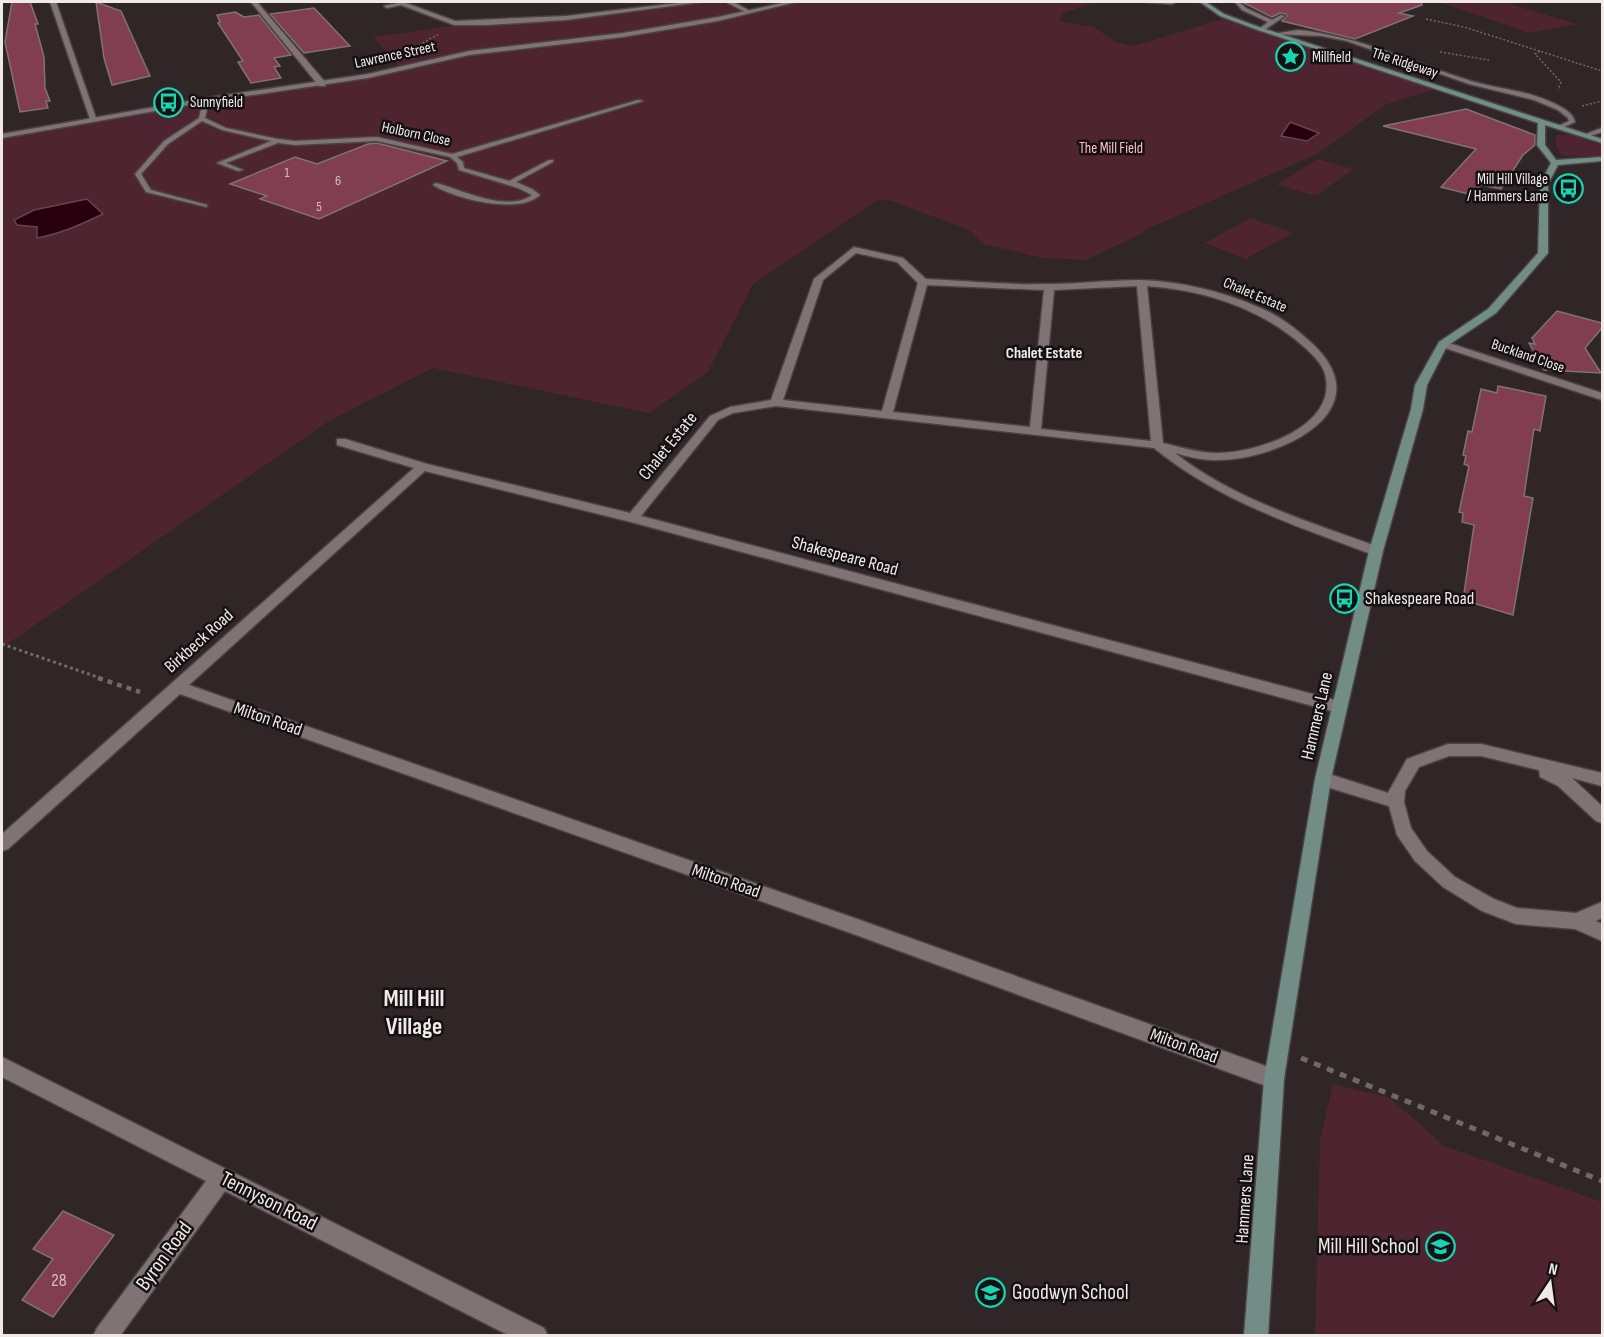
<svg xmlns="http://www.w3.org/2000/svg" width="1604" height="1337" viewBox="0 0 1604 1337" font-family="'Sofia Sans Condensed',sans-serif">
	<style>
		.green { fill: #4d242f }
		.water { fill: #29000d; stroke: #65464f; stroke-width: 1.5 }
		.building { fill: #823e51; stroke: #7f7274; stroke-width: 1.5 }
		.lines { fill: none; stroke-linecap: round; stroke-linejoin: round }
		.service-casing { stroke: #4c4344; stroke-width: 3 }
		.minor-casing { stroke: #4c4344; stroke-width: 3 }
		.tertiary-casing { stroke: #4c4344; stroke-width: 3 }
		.secondary-casing { stroke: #4c4344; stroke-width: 3 }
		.path-far3 { stroke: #72686a; stroke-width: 1.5; stroke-dasharray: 2 2; stroke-linecap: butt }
		.path-far2 { stroke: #72686a; stroke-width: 3; stroke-dasharray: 3 3; stroke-linecap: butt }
		.path-far1 { stroke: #72686a; stroke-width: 4.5; stroke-dasharray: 5 5; stroke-linecap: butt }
		.path { stroke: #72686a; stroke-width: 5; stroke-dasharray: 7 7; stroke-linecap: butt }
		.service { fill: #807375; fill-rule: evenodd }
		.minor { fill: #807375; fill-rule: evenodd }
		.tertiary { fill: #807375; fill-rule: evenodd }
		.secondary { fill: #728d86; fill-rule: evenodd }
		.labels { text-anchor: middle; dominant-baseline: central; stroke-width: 5; stroke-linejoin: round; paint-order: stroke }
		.far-number-label { font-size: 14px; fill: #d4bec4 }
		.far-street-label { font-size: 15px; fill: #f0e9ea; stroke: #151011 }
		.far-poi-label { font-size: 15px; fill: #f0e9ea; stroke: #151011; text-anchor: start }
		.far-park-label { font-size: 15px; fill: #febecd; stroke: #151011 }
		.far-neighbourhood-label { font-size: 16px; font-weight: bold; fill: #f0e9ea; stroke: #151011 }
		.street-label { font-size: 18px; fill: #f0e9ea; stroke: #151011 }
		.poi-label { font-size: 18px; fill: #f0e9ea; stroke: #151011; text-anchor: start }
		.near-number-label { font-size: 18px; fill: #d4bec4 }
		.near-street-label { font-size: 21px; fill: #f0e9ea; stroke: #151011 }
		.near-poi-label { font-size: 21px; fill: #f0e9ea; stroke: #151011; text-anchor: end }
		.near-neighbourhood-label { font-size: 24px; font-weight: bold; fill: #f0e9ea; stroke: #151011 }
	</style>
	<rect width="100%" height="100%" fill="#302527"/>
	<g class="green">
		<path d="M711,2H721L744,13L793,2H1088L1090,4L1063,13L1059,21L1094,27L1114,41L1133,46L1229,17L1439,88L1387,104L1317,154L1141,232L1143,233L1086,260L1042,258L983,244L969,230L892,201L879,199L753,284L708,372L649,413L433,368L329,421L2,648V137C134,112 268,94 400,68L373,37L444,27L569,18Z"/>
		<polygon points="1439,2 1504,2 1577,24 1530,33"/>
		<path d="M1557,135H1571L1602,145V156H1563C1557,150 1553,144 1557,135Z"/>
		<polygon points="1317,159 1354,169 1316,196 1277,185"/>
		<polygon points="1251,218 1293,233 1246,259 1204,243"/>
		<polygon points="1333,1084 1390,1098 1439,1141 1439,1144 1602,1202 1602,1335 1315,1335 1320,1140"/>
	</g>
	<g class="water">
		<polygon points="1290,122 1319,133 1307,141 1281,136"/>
		<path d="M87,199L103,214C82,224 60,234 37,238V227L17,225L14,220L34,210Z"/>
	</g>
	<g class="building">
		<polygon points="12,2 30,2 38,24 35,24 44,57 45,88 50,101 46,101 48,108 20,112 5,42"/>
		<polygon points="96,2 121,11 150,76 112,85 104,58"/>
		<polygon points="1242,2 1421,2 1422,5 1399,13 1413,16 1355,39 1282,21 1287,16 1286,14 1280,13 1272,17"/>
		<polygon points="314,8 350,46 304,53 270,14"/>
		<polygon points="235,12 244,17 259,15 291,55 274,58 280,66 274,67 281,78 251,83 238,62 243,61 218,23 220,22 217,15"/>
		<polygon points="1466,109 1535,135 1535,145 1523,155 1501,189 1481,185 1472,195 1441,187 1476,149 1383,126"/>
		<polygon points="377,143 447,161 319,219 260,199 267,196 230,184 295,157 317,164 368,144"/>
		<polygon points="1557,311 1602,323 1602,328 1585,348 1601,373 1544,370 1529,343 1535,344 1532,338"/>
		<polygon points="1498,386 1546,396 1540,431 1534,429 1524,496 1533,498 1513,615 1463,600 1474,525 1462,522 1463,513 1459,512 1469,466 1464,464 1466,456 1463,455 1468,431 1472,432 1481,389 1497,393"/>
		<polygon points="63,1211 114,1235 53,1317 22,1300 53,1259 33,1249"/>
	</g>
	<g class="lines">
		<defs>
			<g id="service">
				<polygon points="1235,2 1239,2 1246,8 1272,20 1281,15 1285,16 1263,31 1259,31 1259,29 1268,22 1242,10"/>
				<path d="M1298,30C1359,36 1413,63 1471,81C1497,89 1526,90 1551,102C1560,106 1573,112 1575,122L1562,128H1558V126L1569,121L1568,118L1558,110L1534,100L1469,84L1347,41L1322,36L1273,34Z"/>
				<path d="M206,98L209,100L205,118L226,128L278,139L295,141L377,137L452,154L638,100L643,101L457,157L463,162L464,168L509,181L549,160H553V162L516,182L532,189L540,195C519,215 455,199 433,185L436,183C462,190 508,213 532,195L518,188L459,170L457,163L450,157L377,141L295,145L278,143L226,163L243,170L238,171L217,163L271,141L222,130L202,121L168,144L141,174L151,190L207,205V207L146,192L135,174L164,141L199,118L203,100Z"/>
			</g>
			<g id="minor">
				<polygon points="50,2 56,2 97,121 90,119"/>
				<polygon points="251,2 257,2 325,82 325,86 319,86"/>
				<polygon points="403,2 455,21 566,16 687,2 701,2 566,20 488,25 454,25 401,5 387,8 384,6"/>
				<polygon points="726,2 733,2 752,12 747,13"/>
				<polygon points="1146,2 1175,2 1172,4"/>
				<polygon points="1602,128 1602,132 1587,137 1583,135"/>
				<path d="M854,247L903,258L926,279C967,281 1007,285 1048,284C1078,284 1109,280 1139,280C1179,281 1222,291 1258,307C1276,314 1293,326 1307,339C1387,407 1285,458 1220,460C1204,461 1189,457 1175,453C1234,500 1311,522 1381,548L1383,551L1376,555L1371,554C1294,525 1219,501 1154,448L776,406L733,413L718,420L641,516L1339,701L1344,703L1347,707L1344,711L1339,713L631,522L425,471L189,685L860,920L1274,1069L1281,1072L1284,1079L1281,1086L1274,1089L859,936L180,694L8,849L2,851V834L414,468L337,445V439H345L427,464L630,513L710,416L730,407L771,400L814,279ZM856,253L897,262L918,283L882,411L783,400L823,280ZM927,285L1044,290L1030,427L893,412ZM1137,286L1151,441L1041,429L1054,290ZM1147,286C1204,290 1260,308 1303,346C1311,353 1322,363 1325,374C1339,427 1256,453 1217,453C1198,453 1180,447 1163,443Z"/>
				<polygon points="1443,341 1602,393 1602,400 1439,346 1439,342"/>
				<polygon points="1448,744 1481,744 1602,773 1602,786 1572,778 1602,806 1602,823 1596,821 1558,786 1540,777 1539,770 1481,756 1449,756 1419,767 1405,791 1404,802 1411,828 1427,851 1455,877 1494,899 1517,908 1576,913 1602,902 1602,918 1596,921 1602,924 1602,941 1575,929 1516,924 1482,911 1443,887 1415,861 1397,835 1389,806 1317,784 1315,779 1317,774 1323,772 1388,793 1407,759"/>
				<polygon points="2,1057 544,1328 548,1336 510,1336 225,1191 120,1336 93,1336 97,1328 206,1181 2,1077"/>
			</g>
			<polygon id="tertiary" points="787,2 796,2 718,21 623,37 469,55 368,78 206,102 2,138 2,134 206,98 368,74 469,51 623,33 718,17"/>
			<polygon id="secondary" points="1200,2 1206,2 1224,14 1259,27 1602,139 1602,143 1545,125 1545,145 1556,160 1602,157 1602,161 1558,165 1548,184 1548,253 1496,313 1447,346 1427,385 1423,409 1383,551 1331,779 1284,1079 1268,1336 1244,1336 1264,1079 1315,779 1369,551 1411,409 1415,385 1439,342 1488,309 1538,253 1540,184 1551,163 1537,145 1538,123 1255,29 1220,16"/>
		</defs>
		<use href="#service" class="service-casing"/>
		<use href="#minor" class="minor-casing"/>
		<use href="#tertiary" class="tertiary-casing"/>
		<use href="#secondary" class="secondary-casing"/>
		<g class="path-far3">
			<polyline points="1426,19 1464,27 1602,71"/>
			<polyline points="419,45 439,34"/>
			<polyline points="1540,51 1535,54 1561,82 1558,90"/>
			<polyline points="1440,52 1489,60"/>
			<polyline points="1582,106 1602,101"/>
		</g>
		<polyline class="path-far2" points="2,644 103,679"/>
		<polyline class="path-far1" points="98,678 140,692"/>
		<polyline class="path" points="1301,1058 1602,1181"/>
		<use href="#service" class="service"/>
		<use href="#minor" class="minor"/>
		<use href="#tertiary" class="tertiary"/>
		<use href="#secondary" class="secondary"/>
	</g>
	<defs>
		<symbol id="sight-ring" viewBox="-11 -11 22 22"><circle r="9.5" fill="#151011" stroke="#17d5b3" stroke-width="1.5"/><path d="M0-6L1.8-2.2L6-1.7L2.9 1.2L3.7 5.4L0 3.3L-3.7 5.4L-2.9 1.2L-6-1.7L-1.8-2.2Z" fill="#17d5b3"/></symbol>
		<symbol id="bus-ring" viewBox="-11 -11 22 22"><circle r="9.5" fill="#151011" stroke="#17d5b3" stroke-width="1.5"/><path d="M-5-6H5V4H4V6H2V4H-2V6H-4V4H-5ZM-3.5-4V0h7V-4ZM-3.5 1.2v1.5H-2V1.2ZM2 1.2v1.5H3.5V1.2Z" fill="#17d5b3"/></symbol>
		<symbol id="school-ring" viewBox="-11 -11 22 22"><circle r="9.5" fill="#151011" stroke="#17d5b3" stroke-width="1.5"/><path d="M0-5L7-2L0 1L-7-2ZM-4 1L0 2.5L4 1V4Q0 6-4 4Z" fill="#17d5b3"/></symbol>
	</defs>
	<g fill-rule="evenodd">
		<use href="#sight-ring" x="1274" y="40" width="33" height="33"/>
		<use href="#bus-ring" x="152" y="86" width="33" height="33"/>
		<use href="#bus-ring" x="1552" y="172" width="33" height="33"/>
		<use href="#bus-ring" x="1328" y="582" width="33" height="33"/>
		<use href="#school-ring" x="1424" y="1230" width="33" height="33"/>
		<use href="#school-ring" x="974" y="1276" width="33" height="33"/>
	</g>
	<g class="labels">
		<g class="far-number-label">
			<text x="287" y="172">1</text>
			<text x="338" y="180">6</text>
			<text x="319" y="206">5</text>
		</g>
		<g class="far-street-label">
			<text transform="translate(395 55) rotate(-12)">Lawrence Street</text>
			<text transform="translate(1405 63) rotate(18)">The Ridgeway</text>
			<text transform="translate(416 134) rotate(12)">Holborn Close</text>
			<text transform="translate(1255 295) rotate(23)">Chalet Estate</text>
			<text transform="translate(1528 356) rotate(19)">Buckland Close</text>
		</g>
		<g class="far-poi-label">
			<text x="1312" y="57">Millfield</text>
			<text x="190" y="102">Sunnyfield</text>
			<text x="1548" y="179" text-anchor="end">Mill Hill Village<tspan x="1548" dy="17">/ Hammers Lane</tspan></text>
		</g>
		<g class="far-park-label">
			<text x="1111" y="148">The Mill Field</text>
		</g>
		<g class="far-neighbourhood-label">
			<text x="1044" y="353">Chalet Estate</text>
		</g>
		<g class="street-label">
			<text transform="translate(668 446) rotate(-51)">Chalet Estate</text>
			<text transform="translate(845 556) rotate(15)">Shakespeare Road</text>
			<text transform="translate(199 641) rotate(-42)">Birkbeck Road</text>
			<text transform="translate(1317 716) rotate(-77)">Hammers Lane</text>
			<text transform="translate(268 719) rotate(19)">Milton Road</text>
			<text transform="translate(726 881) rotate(19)">Milton Road</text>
			<text transform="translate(1184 1046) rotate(20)">Milton Road</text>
			<text transform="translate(1245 1199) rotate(-86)">Hammers Lane</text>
		</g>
		<g class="poi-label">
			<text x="1365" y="598">Shakespeare Road</text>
		</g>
		<g class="near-number-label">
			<text x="59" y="1280">28</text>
		</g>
		<g class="near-street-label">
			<text transform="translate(269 1201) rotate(27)">Tennyson Road</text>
			<text transform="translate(164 1256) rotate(-54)">Byron Road</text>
		</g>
		<g class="near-poi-label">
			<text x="1419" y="1246">Mill Hill School</text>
			<text x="1012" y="1292" text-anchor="start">Goodwyn School</text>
		</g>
		<g class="near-neighbourhood-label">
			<text x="414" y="998">Mill Hill<tspan x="414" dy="28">Village</tspan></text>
		</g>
	</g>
	<rect width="1604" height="1337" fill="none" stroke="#f0e9ea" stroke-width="6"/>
	<g transform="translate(1550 1283) rotate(13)" stroke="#151011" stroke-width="4.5" paint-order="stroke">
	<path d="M0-4.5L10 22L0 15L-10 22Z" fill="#f0e9ea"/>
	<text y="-9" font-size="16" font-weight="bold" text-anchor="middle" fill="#f0e9ea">N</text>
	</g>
</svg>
